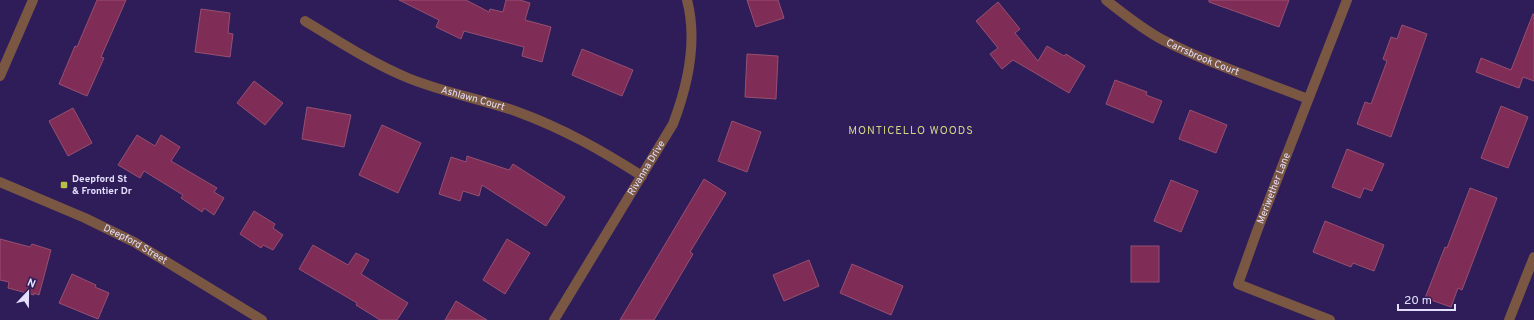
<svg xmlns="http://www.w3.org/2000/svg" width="1534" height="320" viewBox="0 0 1534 320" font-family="Overpass,sans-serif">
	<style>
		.building { fill: #7f2d56; stroke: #974f70 }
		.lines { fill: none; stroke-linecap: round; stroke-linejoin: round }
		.minor { stroke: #795742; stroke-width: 10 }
		.poi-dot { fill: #b9c046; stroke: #2f1d5a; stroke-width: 1.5 }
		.labels { text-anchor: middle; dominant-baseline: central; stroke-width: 4; stroke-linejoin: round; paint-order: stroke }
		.street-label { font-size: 10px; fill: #e3dffe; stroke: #2f1d5a }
		.poi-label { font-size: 10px; font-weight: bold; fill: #e3dffe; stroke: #2f1d5a; text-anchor: start }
		.neighbourhood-label { font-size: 11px; letter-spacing: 1px; fill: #d0d689; stroke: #2f1d5a }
	</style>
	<rect width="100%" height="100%" fill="#2f1d5a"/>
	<g class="building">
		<polygon points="97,0 126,0 101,57 104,58 87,96 59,84 75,46 77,47"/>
		<polygon points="399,0 466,0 489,12 490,9 503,12 506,0 520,0 530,3 525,20 551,27 542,62 522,56 524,47 464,31 461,39 436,27 439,20"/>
		<polygon points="747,0 778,0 784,18 756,27"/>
		<polygon points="1209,0 1289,0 1279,27 1209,2"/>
		<polygon points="998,2 1020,29 1015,33 1038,61 1047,46 1064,56 1066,54 1085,66 1069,93 1013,60 1002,69 990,54 998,48 976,21"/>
		<polygon points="201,9 230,13 228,33 233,34 230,57 195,52"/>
		<polygon points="1533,14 1534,14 1534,81 1523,77 1519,88 1476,72 1481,58 1511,70"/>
		<polygon points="1402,25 1427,34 1391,137 1357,124 1365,102 1371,104 1387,61 1383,59 1391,37 1397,39"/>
		<polygon points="582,49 633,70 622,96 572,75"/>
		<polygon points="747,54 778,56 776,99 745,97"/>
		<polygon points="1115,80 1147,92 1146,95 1162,101 1153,123 1106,104"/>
		<polygon points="254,81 283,103 265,125 237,103"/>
		<polygon points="1501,106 1528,117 1508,168 1481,158"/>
		<polygon points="307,107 351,115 344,147 302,139"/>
		<polygon points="73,108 92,143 68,156 49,121"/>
		<polygon points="1190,110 1227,125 1216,153 1179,139"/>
		<polygon points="732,121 761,132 747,172 718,161"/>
		<polygon points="382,125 421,143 398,193 359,175"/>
		<polygon points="137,135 155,146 161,135 180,147 171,161 217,188 214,192 224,198 214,215 204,208 202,212 181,198 183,195 144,171 140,178 118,165"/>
		<polygon points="1347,149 1384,164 1372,191 1364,188 1360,198 1332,187"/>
		<polygon points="467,156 509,170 513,164 565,197 546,226 482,185 479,196 463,191 460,201 439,194 451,157 466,162"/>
		<polygon points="704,179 726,193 690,252 693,254 654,320 620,320"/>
		<polygon points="1171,180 1198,191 1181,232 1154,221"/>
		<polygon points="1470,188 1497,198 1462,290 1458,288 1451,307 1425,298 1445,247 1447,248"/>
		<polygon points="254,211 275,224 273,228 283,235 273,250 263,245 261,248 240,234"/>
		<polygon points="1325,221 1384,245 1374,271 1353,263 1351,267 1313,252"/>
		<polygon points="0,239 30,247 32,244 51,250 39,295 34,293 34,295 8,288 9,282 0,280"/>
		<polygon points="507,239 530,253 505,294 483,280"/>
		<polygon points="313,245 348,265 356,253 369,260 361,274 408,303 397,320 380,320 356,305 357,303 299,269"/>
		<rect x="1131" y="246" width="28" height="36"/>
		<polygon points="809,260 819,286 784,301 773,275"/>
		<polygon points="852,264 903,286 891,315 840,293"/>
		<polygon points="72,274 96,285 95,287 109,293 98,319 59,303"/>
		<polygon points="456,301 487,320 445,320"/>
	</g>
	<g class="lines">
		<g class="minor">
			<path id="s1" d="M1106,0C1124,14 1142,29 1163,40C1210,64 1260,80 1308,99"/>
			<path id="s2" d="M305,21C338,41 372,63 408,78C445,93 482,99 518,112C564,129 601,150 642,176"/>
			<polyline points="0,76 33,0"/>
			<path id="s3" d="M0,182L85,218L134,242L262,320"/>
			<path id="s4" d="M554,320L673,124C688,85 698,42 687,0"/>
			<path id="s5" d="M1330,320L1238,284L1257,231L1347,0"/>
			<polyline points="1509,320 1534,257"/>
		</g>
	</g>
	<rect class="poi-dot" x="60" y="181" width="8" height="8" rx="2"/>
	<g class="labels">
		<g class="street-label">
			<text stroke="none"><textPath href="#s1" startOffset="113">Carrsbrook Court</textPath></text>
			<text stroke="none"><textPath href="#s2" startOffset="186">Ashlawn Court</textPath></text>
			<text stroke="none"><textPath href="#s4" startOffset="178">Rivanna Drive</textPath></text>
			<text stroke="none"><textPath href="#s5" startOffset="201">Meriwether Lane</textPath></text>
			<text stroke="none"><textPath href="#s3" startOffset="149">Deepford Street</textPath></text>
		</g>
		<g class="poi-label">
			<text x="72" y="179">Deepford St<tspan x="72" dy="12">&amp; Frontier Dr</tspan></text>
		</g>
		<g class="neighbourhood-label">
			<text x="911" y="131">MONTICELLO WOODS</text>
		</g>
	</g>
	<g transform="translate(28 292) rotate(22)" stroke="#2f1d5a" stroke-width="3" paint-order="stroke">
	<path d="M0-3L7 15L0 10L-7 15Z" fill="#e3dffe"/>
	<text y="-6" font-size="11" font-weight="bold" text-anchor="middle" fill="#e3dffe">N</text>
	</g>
	<path d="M1398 304v6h57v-6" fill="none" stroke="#e3dffe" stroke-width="2"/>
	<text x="1404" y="304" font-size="12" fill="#e3dffe" stroke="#2f1d5a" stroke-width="3" paint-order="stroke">20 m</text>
</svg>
